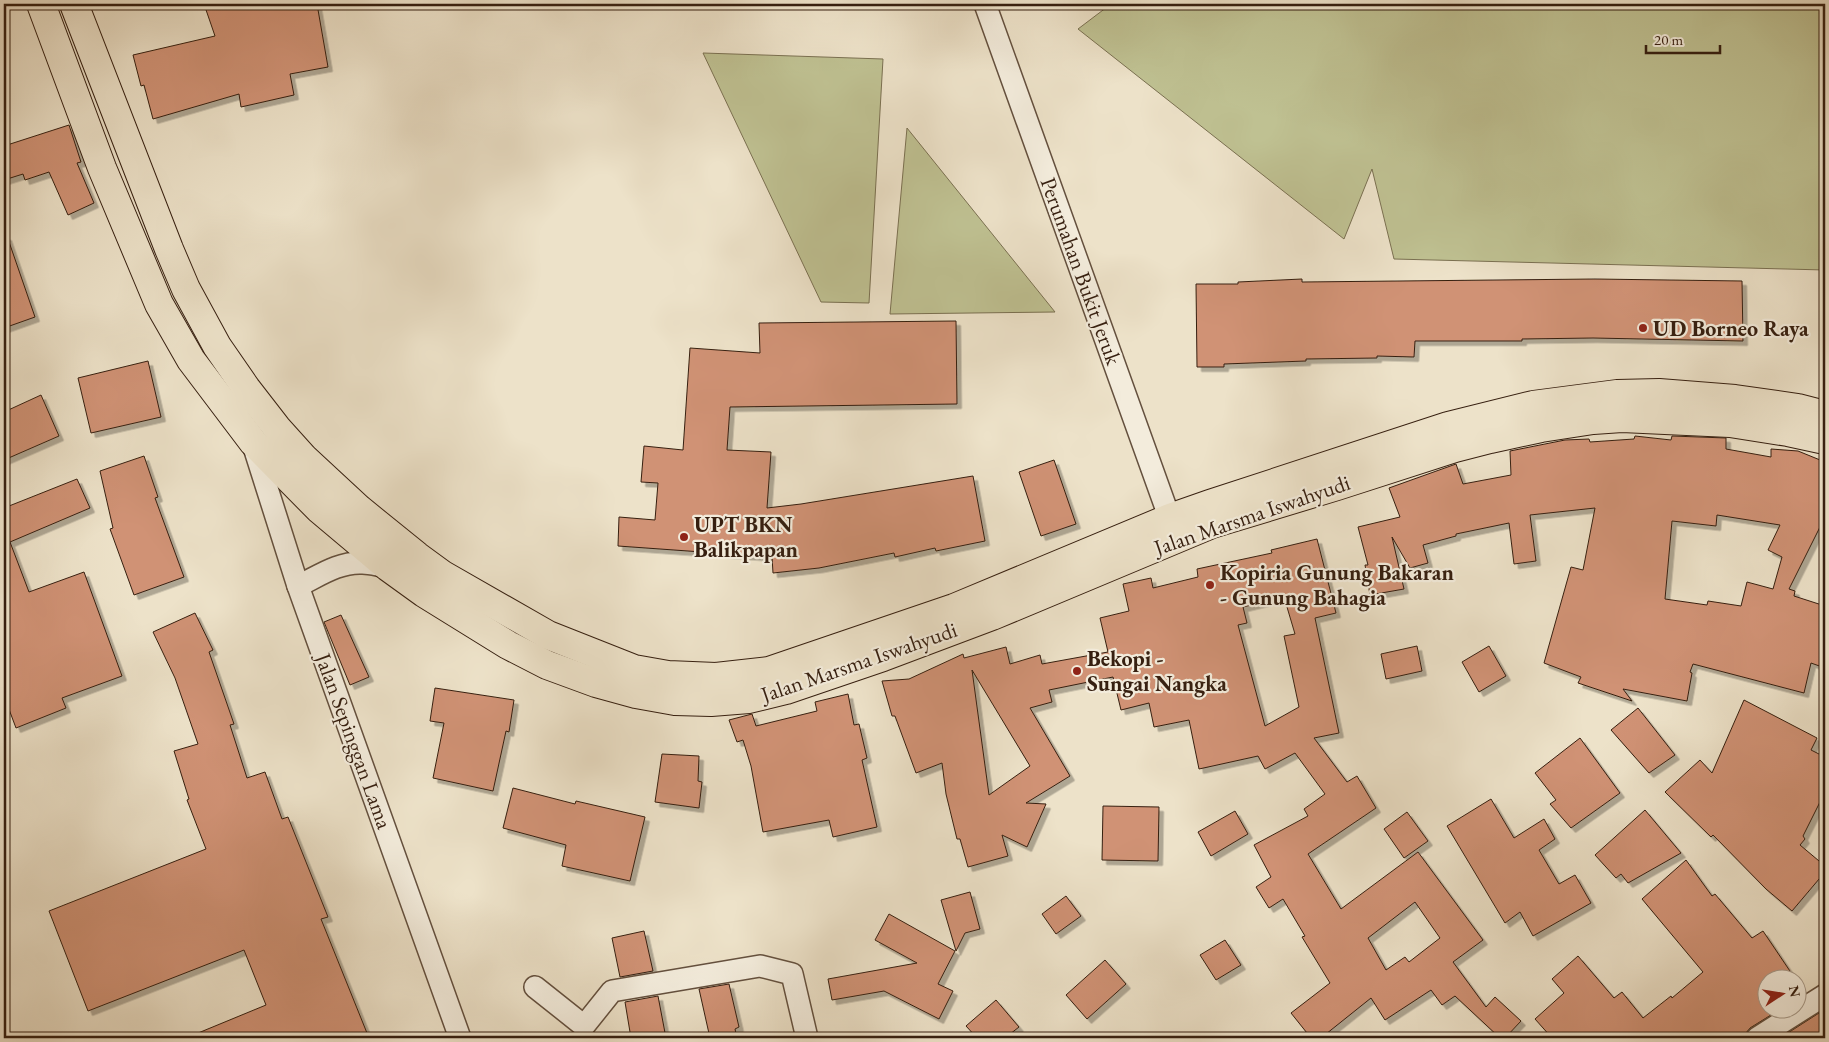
<svg xmlns="http://www.w3.org/2000/svg" width="1829" height="1042" viewBox="0 0 1829 1042" font-family="'EB Garamond',serif">
	<style>
		.green { fill: #bfc192; stroke: #7a7051 }
		.building { fill: #d09274; stroke: #361f10; fill-rule: evenodd; filter: url(#shadow) }
		.lines { fill: none; stroke-linecap: round; stroke-linejoin: round }
		.street-casing { stroke: #64503e; stroke-width: 24 }
		.highway-casing { stroke: #361f10; stroke-width: 30 }
		.street { stroke: #f3ecdc; stroke-width: 21 }
		.highway { stroke: #ede2c9; stroke-width: 28 }
		.poi-dot { fill: #8f2418; stroke: #f3ecdc; stroke-width: 2 }
		.labels { text-anchor: middle; dominant-baseline: central; stroke-width: 4.5; stroke-linejoin: round; paint-order: stroke }
		.street-label { font-size: 22px; fill: #361f10; stroke: #f3ecdc }
		.poi-label { font-size: 22px; font-weight: bold; fill: #361f10; stroke: #f3ecdc; text-anchor: start }
	</style>
	<defs>
		<filter id="shadow"><feDropShadow dx="4.5" dy="4.5" stdDeviation="0" flood-color="#0004"/></filter>
	</defs>
	<rect width="100%" height="100%" fill="#ede2c9"/>
	<filter id="stains"><feTurbulence type="fractalNoise" baseFrequency=".004" numOctaves="4"/><feColorMatrix values="0 0 0 0 .2 0 0 0 0 .09 0 0 0 0 .02 0 0 0 .5 -.17"/></filter>
	<radialGradient id="worn" r=".72"><stop offset=".6" stop-color="#630" stop-opacity="0"/><stop offset="1" stop-color="#630" stop-opacity=".3"/></radialGradient>
	<g class="green">
		<polygon points="1111,4 1825,4 1825,270 1394,259 1372,169 1344,239 1078,29"/>
		<polygon points="703,53 883,59 869,303 821,302"/>
		<polygon points="907,128 1055,312 890,314"/>
	</g>
	<g class="building">
		<polygon points="204,4 317,4 328,67 290,74 294,95 241,107 239,94 153,119 144,85 141,86 133,55 215,36"/>
		<polygon points="69,125 81,162 77,163 94,203 68,215 49,172 25,180 23,174 4,180 4,146"/>
		<polygon points="4,236 7,236 35,317 4,328"/>
		<polygon points="1302,279 1302,282 1595,279 1742,281 1743,341 1593,338 1522,339 1522,341 1415,341 1414,357 1377,356 1377,358 1306,359 1306,361 1224,364 1224,367 1197,367 1196,284 1238,284 1238,282"/>
		<polygon points="956,321 957,404 730,407 727,450 771,452 767,508 801,504 973,476 985,541 936,551 935,548 895,557 894,553 819,568 773,573 772,557 618,546 619,517 655,520 658,483 641,482 644,446 683,450 690,348 760,353 759,323"/>
		<polygon points="148,361 161,417 91,433 78,378"/>
		<polygon points="41,395 59,436 4,460 4,412"/>
		<path d="M1635,436L1671,440L1672,436L1726,438V449L1771,457V449L1798,451L1825,462V517L1789,589L1795,591L1794,596L1825,606V668L1811,663L1804,693L1693,664L1690,672L1692,673L1687,701L1623,689L1632,701L1578,683L1581,677L1544,663L1571,567L1583,570L1595,508L1530,515L1536,561L1514,564L1509,523L1456,534V536L1423,545L1428,563L1410,568L1392,537L1404,589L1370,595L1365,565H1368L1358,527L1400,517L1389,488L1456,464L1463,484L1511,475L1510,451L1565,440L1589,439L1590,442L1634,439ZM1717,515L1780,525L1768,550L1782,557L1773,589L1747,582L1741,606L1708,601L1707,605L1665,599L1672,521L1716,526Z"/>
		<polygon points="144,456 158,497 155,498 184,577 134,595 110,529 113,528 100,471"/>
		<polygon points="1054,460 1076,524 1041,536 1019,472"/>
		<polygon points="77,479 90,508 10,542 29,592 84,572 122,676 62,698 66,708 16,728 4,696 4,508"/>
		<path d="M1317,539L1336,613L1315,618L1339,733L1314,738L1347,782L1357,776L1376,808L1308,854L1341,909L1418,852L1483,940L1453,962L1486,1007L1495,997L1521,1021L1505,1038H1500L1455,996L1442,1005L1431,990L1385,1020L1371,998L1321,1038H1311L1291,1013L1330,983L1302,937L1305,936L1283,899L1269,908L1256,887L1271,877L1254,845L1308,816L1304,809L1325,794L1295,753L1265,769L1258,756L1199,769L1189,720L1154,727L1149,703L1121,710L1113,677L1049,690L1052,702L1030,708L1070,776L1026,803L1046,804L1027,847L1002,835L1008,856L968,867L960,839H957L946,794L942,763L916,773L895,716H892L882,681L909,679L963,654L964,658L1006,647L1010,664L1040,655L1042,664L1108,652L1100,618L1129,611L1123,584L1151,578L1153,588L1198,577L1197,569L1272,553L1271,550ZM1284,597L1295,634L1284,636L1299,707L1265,726L1238,625L1247,623L1243,607ZM972,670L1030,766L989,795ZM1415,902L1440,938L1409,962L1405,957L1386,970L1368,938Z"/>
		<polygon points="195,613 213,650 209,652 234,724 230,725 247,778 265,772 282,819 288,817 328,917 321,919 369,1038 186,1038 266,1005 244,950 88,1011 49,911 206,849 187,800 189,799 174,751 198,744 175,678 153,632"/>
		<polygon points="341,615 369,677 350,685 324,622"/>
		<polygon points="1417,646 1422,671 1386,679 1381,654"/>
		<polygon points="1489,646 1506,676 1479,692 1462,662"/>
		<polygon points="435,688 514,700 509,732 506,731 493,791 433,778 444,723 430,721"/>
		<polygon points="848,694 854,725 859,724 867,758 862,760 877,827 833,837 829,820 763,832 751,766 743,740 737,742 729,720 752,714 756,726 817,711 815,702"/>
		<polygon points="1744,700 1817,738 1811,750 1825,757 1825,792 1803,836 1805,839 1800,845 1825,866 1825,872 1792,911 1766,889 1713,835 1711,837 1665,792 1700,760 1712,773"/>
		<polygon points="1638,708 1675,755 1649,773 1611,730"/>
		<polygon points="1580,738 1620,793 1571,828 1550,804 1556,800 1535,773"/>
		<polygon points="662,754 699,756 698,781 702,782 699,808 655,802"/>
		<polygon points="513,788 575,804 576,801 645,817 630,881 562,866 566,845 503,828"/>
		<polygon points="1491,799 1514,838 1544,819 1555,839 1539,850 1559,884 1575,875 1591,903 1533,936 1520,912 1505,923 1447,826"/>
		<polygon points="1103,806 1159,807 1158,861 1102,860"/>
		<polygon points="1645,810 1681,853 1628,883 1621,874 1616,878 1595,855"/>
		<polygon points="1235,811 1248,834 1211,856 1198,832"/>
		<polygon points="1407,812 1428,841 1404,858 1384,829"/>
		<polygon points="1686,860 1712,896 1715,894 1752,938 1763,931 1796,980 1766,980 1766,1010 1779,1010 1750,1028 1746,1033 1745,1038 1552,1038 1535,1019 1564,993 1552,979 1578,956 1614,998 1622,992 1643,1018 1671,996 1672,998 1703,972 1642,899"/>
		<polygon points="970,892 980,929 965,933 956,951 941,900"/>
		<polygon points="1066,896 1081,916 1056,934 1042,914"/>
		<polygon points="889,914 955,951 938,984 953,991 939,1019 884,991 832,1000 828,979 917,963 875,940"/>
		<polygon points="644,931 653,971 620,977 612,938"/>
		<polygon points="1225,940 1241,965 1216,980 1200,955"/>
		<polygon points="1105,960 1126,984 1087,1019 1066,995"/>
		<polygon points="1796,980 1805,993 1796,998"/>
		<polygon points="729,984 739,1027 735,1029 737,1038 710,1038 699,989"/>
		<polygon points="658,996 666,1038 631,1038 625,1002"/>
		<polygon points="996,1000 1019,1027 1005,1038 977,1038 966,1026"/>
		<polygon points="1819,1013 1825,1022 1825,1038 1780,1038"/>
	</g>
	<g class="lines">
		<defs>
			<g id="street">
				<polyline points="985,4 1175,533"/>
				<polyline points="253,444 298,586 460,1038"/>
				<path d="M298,586C319,576 338,562 362,563C371,563 380,566 389,567"/>
				<polyline points="535,987 584,1026 612,991 760,966 792,974 807,1038"/>
				<polyline points="1757,1038 1825,995"/>
			</g>
			<g id="highway">
				<polyline points="41,4 102,168 159,304 191,360 253,442 319,509 388,567 424,593 508,645 547,665 596,683 636,694 675,701 711,702 749,699 786,690 883,657 992,616 1212,524 1337,486 1455,448 1490,439 1541,428 1593,420 1622,418 1730,423 1788,432 1825,440"/>
				<polyline points="74,4 169,249 186,289 217,346 246,388 277,428 304,458 359,509 417,556 443,575 548,635 634,669 668,675 716,677 769,671 954,608 1170,518 1210,504 1448,426 1533,405 1617,394 1659,393 1735,399 1798,408 1825,415"/>
			</g>
		</defs>
		<use href="#street" class="street-casing"/>
		<use href="#highway" class="highway-casing"/>
		<use href="#street" class="street"/>
		<use href="#highway" class="highway"/>
	</g>
	<g class="poi-dot">
		<circle cx="1643" cy="328" r="5"/>
		<circle cx="684" cy="537" r="5"/>
		<circle cx="1210" cy="585" r="5"/>
		<circle cx="1077" cy="671" r="5"/>
	</g>
	<g class="labels">
		<g class="street-label">
			<text transform="translate(1081 271) rotate(70)">Perumahan Bukit Jeruk</text>
			<text transform="translate(1252 515) rotate(-19)">Jalan Marsma Iswahyudi</text>
			<text transform="translate(859 662) rotate(-19)">Jalan Marsma Iswahyudi</text>
			<text transform="translate(354 741) rotate(70)">Jalan Sepinggan Lama</text>
		</g>
		<g class="poi-label">
			<text x="1653" y="328">UD Borneo Raya</text>
			<text x="694" y="524">UPT BKN<tspan x="694" dy="25">Balikpapan</tspan></text>
			<text x="1220" y="572">Kopiria Gunung Bakaran<tspan x="1220" dy="25">- Gunung Bahagia</tspan></text>
			<text x="1087" y="658">Bekopi -<tspan x="1087" dy="25">Sungai Nangka</tspan></text>
		</g>
	</g>
	<rect width="1829" height="1042" fill="none" stroke="#ede2c9" stroke-width="20"/>
	<rect x="5" y="5" width="1819" height="1032" fill="none" stroke="#361f10" stroke-width="2.5"/>
	<rect x="10" y="10" width="1809" height="1022" fill="none" stroke="#361f10"/>
	<g transform="translate(1782 994) rotate(78)"><circle r="24" fill="#f3ecdc" stroke="#a79a8a"/>
	<path d="M0-4L9 19L0 12L-9 19Z" fill="#8f2418"/>
	<text y="-8" font-size="14" font-weight="bold" text-anchor="middle" fill="#361f10">N</text>
	</g>
	<path d="M1646 45v8h74v-8" fill="none" stroke="#361f10" stroke-width="2.5"/>
	<text x="1654" y="45" font-size="15" fill="#361f10" stroke="#f3ecdc" stroke-width="4" paint-order="stroke">20 m</text>
	<rect width="100%" height="100%" filter="url(#stains)"/>
	<rect width="100%" height="100%" fill="url(#worn)"/>
</svg>
